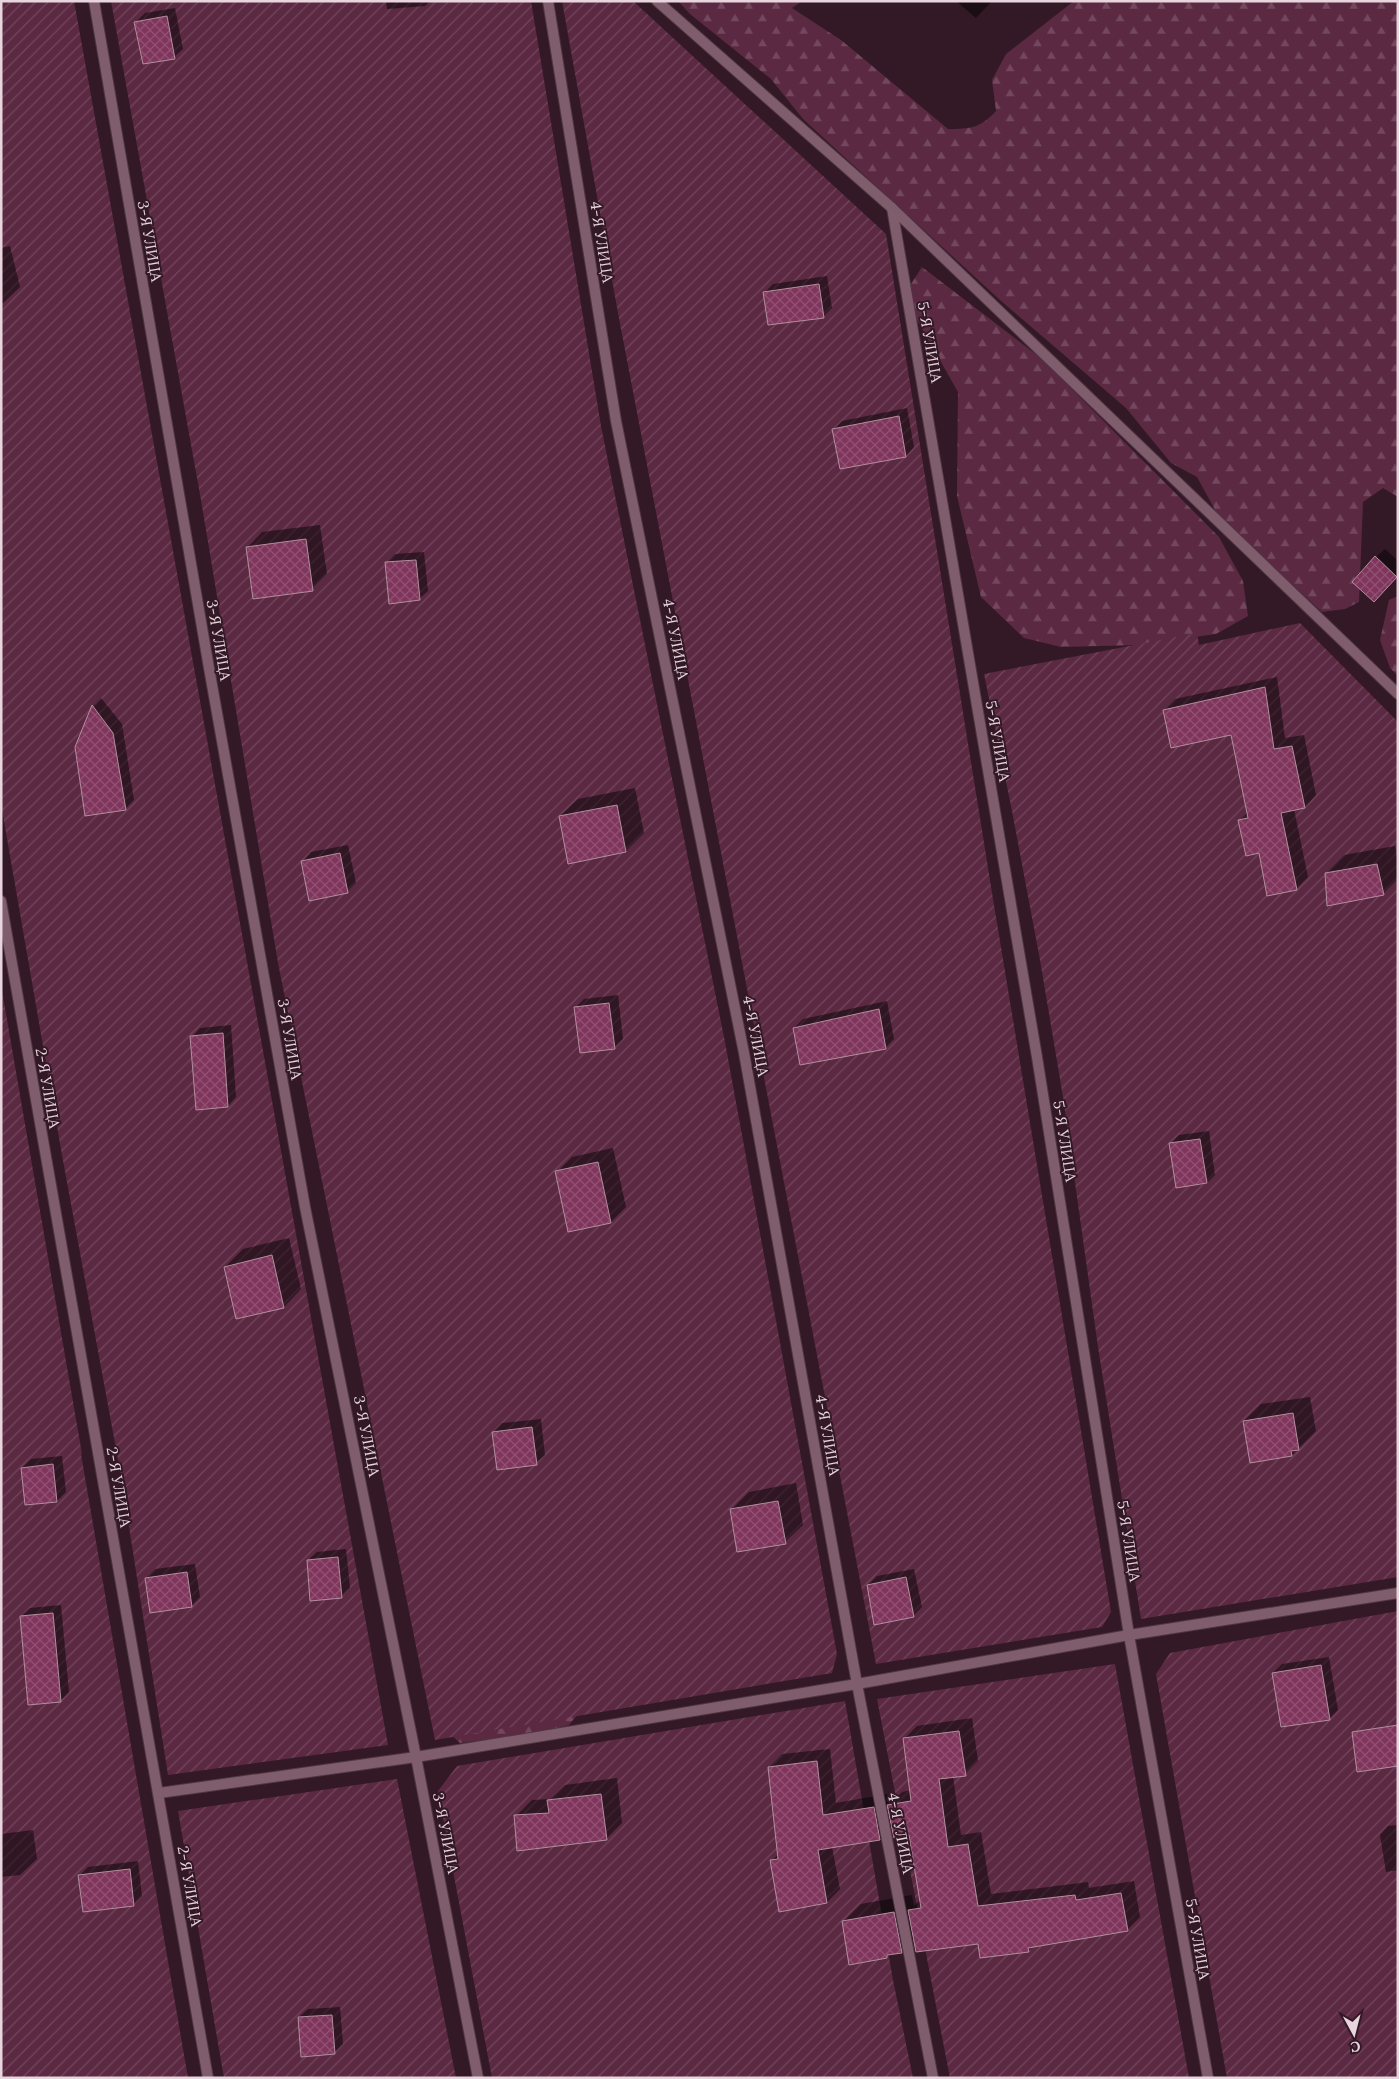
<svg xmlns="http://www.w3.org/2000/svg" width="1399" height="2079" viewBox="0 0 1399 2079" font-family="Lora,serif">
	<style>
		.forest { fill: url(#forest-firs) }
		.garden { fill: url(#garden-furrows) }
		.shadow { fill: #0007 }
		.building { fill: url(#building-cross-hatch); stroke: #b18f9e }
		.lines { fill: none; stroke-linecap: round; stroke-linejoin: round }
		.lane-casing { stroke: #503743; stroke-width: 12 }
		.lane { stroke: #805d6d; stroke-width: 10 }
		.labels { text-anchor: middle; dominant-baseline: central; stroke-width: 4; stroke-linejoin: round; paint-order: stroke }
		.street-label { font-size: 15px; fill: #e8d5dd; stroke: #331926 }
	</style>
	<defs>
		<pattern id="forest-firs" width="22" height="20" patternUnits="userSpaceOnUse" patternTransform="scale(1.25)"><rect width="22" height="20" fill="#5b2942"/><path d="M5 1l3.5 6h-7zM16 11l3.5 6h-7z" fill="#73475d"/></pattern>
		<pattern id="garden-furrows" width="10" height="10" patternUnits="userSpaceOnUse" patternTransform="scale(1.25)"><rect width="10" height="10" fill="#5b2942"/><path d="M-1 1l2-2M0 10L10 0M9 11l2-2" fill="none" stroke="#73475d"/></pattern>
		<pattern id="building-cross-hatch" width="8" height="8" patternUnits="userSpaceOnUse" patternTransform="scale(1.25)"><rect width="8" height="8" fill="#80355c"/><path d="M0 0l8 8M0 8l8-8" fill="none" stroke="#925173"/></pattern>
	</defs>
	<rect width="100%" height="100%" fill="#331926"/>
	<g class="forest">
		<path d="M678,1H802L792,8L841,40L948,129C971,129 980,128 996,111L992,80L1006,54L1074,1H1398V497L1383,488L1363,502L1359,602L1345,609L1322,612L1219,517L1197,477L1171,463L1126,408L1000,300L803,119L771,79L690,14Z"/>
		<polygon points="922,267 1042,359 1219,537 1243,581 1248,616 1216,634 1138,645 1061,647 1024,638 981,597 957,496 958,392 912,311 911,284"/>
		<polygon points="1398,596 1398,676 1390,668 1380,640 1389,600"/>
		<polygon points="578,1714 569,1725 541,1733 460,1743 448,1732"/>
	</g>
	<g class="garden">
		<polygon points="1,1 74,1 388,1745 168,1775 121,1476 62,1155 1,804"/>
		<polygon points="111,1 531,1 601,426 725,1042 837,1654 832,1673 435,1740 278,963 201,500"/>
		<polygon points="562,1 633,1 886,234 994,905 1111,1612 1102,1627 876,1664 618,313"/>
		<polygon points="1300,623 1398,722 1398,1577 1141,1619 1098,1347 1063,1097 1040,960 1012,811 984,674 1197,633 1199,645"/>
		<polygon points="1,985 82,1454 81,1454 188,2078 1,2078"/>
		<polygon points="1398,1611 1398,2078 1227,2078 1156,1674 1170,1653"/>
		<polygon points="1115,1664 1189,2078 950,2078 877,1699"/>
		<polygon points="845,1701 893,1980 913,2078 492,2078 438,1791 457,1766"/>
		<polygon points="397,1779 456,2078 224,2078 178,1811"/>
	</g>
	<g class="shadow">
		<polygon points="386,1 430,1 425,6 387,9"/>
		<polygon points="956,1 992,1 976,18"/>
		<polygon points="175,8 183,49 174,57 136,22 145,13"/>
		<polygon points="10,246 20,287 1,305 1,248"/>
		<polygon points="827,276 832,308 823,317 764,293 773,284"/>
		<polygon points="907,408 914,447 906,456 841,467 833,430 842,421"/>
		<polygon points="320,525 327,574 312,589 247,548 262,532"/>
		<polygon points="1385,549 1398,561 1398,575 1383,592 1376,557"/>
		<polygon points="424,552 428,591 419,599 386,563 395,554"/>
		<polygon points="1277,677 1285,738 1304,735 1316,795 1305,807 1294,809 1308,877 1297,888 1260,852 1240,820 1248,812 1232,733 1164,710 1175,699"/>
		<polygon points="101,698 122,724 134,800 125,809 76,747 93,706"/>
		<polygon points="635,788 644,833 626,851 569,863 560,816 578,799"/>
		<polygon points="348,845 356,883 347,892 303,861 311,852"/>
		<polygon points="1395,846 1398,862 1398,879 1383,894 1326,873 1344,855"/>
		<polygon points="618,995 623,1039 614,1048 575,1008 584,999"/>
		<polygon points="887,1001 894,1039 885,1048 794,1028 803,1019"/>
		<polygon points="231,1025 236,1097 228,1106 192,1037 200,1028"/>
		<polygon points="1209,1131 1215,1175 1206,1184 1177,1186 1170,1144 1179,1135"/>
		<polygon points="613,1148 626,1207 611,1222 569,1231 557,1172 572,1157"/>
		<polygon points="289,1238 301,1289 284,1307 225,1267 243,1249"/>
		<polygon points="1310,1397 1316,1431 1292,1455 1244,1421 1261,1404"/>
		<polygon points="541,1419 545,1455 536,1463 493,1432 502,1423"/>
		<polygon points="62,1456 66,1492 57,1501 22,1468 31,1459"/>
		<polygon points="796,1483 803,1525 785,1542 731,1510 749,1492"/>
		<polygon points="346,1549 350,1588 341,1597 308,1560 317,1552"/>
		<polygon points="195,1564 200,1597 191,1606 146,1578 155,1569"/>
		<polygon points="914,1569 922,1607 913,1616 868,1585 877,1576"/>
		<polygon points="61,1605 69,1692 60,1701 21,1616 30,1608"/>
		<polygon points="1329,1657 1338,1710 1329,1719 1273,1673 1282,1664"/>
		<polygon points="972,1718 978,1761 965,1774 953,1776 961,1835 981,1832 991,1894 1088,1882 1089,1888 1134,1881 1140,1917 1127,1930 1033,1946 1028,1951 979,1942 914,1939 901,1952 891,1953 887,1957 843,1922 861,1904 912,1895 914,1906 921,1899 910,1834 893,1826 880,1839 832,1847 840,1889 827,1902 772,1860 779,1854 769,1767 782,1754 830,1749 836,1803 887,1794 889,1805 902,1792 911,1790 904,1739 917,1726"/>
		<polygon points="617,1778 622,1823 606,1839 516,1816 532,1800 550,1799 565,1785"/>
		<polygon points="1398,1825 1398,1870 1386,1872 1380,1835 1388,1826"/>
		<polygon points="33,1830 37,1859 20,1875 1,1877 1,1834"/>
		<polygon points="138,1861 142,1896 133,1905 80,1875 88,1867"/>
		<polygon points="340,2007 343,2044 334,2053 299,2017 308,2009"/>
	</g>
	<g class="building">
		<polygon points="167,16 175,59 143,64 134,22"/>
		<polygon points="819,284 824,318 768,325 763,292"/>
		<polygon points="899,416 906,457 840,469 832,429"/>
		<polygon points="306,539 313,591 253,599 246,547"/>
		<polygon points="1375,556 1397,577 1374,602 1352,582"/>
		<polygon points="416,560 420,600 389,604 385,562"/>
		<polygon points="1265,687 1274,749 1292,746 1305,808 1281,813 1297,890 1267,896 1259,853 1246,856 1238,820 1248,818 1231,735 1171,748 1163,710"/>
		<polygon points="92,705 113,733 126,810 85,816 75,747"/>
		<polygon points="617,805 626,852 568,864 559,816"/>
		<polygon points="340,853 348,893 309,901 301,861"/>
		<polygon points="1377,864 1384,895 1327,906 1325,873"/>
		<polygon points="609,1003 615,1049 580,1053 574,1007"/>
		<polygon points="879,1009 886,1049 800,1065 793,1028"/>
		<polygon points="223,1033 228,1107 196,1110 190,1036"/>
		<polygon points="1200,1139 1207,1183 1176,1188 1169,1143"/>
		<polygon points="598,1162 611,1223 568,1232 555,1171"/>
		<polygon points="272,1255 284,1308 236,1319 224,1267"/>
		<polygon points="1293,1413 1299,1450 1291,1451 1292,1456 1250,1463 1243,1421"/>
		<polygon points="532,1427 537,1465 497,1470 492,1432"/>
		<polygon points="53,1464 57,1502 25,1505 21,1468"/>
		<polygon points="778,1501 786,1544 737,1552 730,1509"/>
		<polygon points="338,1557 342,1598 310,1601 307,1560"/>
		<polygon points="187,1572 192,1607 150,1613 145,1578"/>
		<polygon points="906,1577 914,1617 874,1625 867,1585"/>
		<polygon points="53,1613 61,1702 28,1705 20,1616"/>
		<polygon points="1321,1665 1330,1720 1281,1727 1272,1673"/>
		<polygon points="1398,1725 1398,1766 1357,1772 1352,1732"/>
		<polygon points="959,1731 966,1776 939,1779 948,1847 968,1844 978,1906 1075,1895 1076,1900 1121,1893 1128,1931 1028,1948 1029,1952 980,1958 978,1944 916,1952 908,1910 921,1908 909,1835 894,1838 887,1805 911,1801 903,1738"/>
		<polygon points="817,1761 823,1815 874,1807 880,1840 818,1850 827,1903 779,1912 770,1860 778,1859 768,1767"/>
		<polygon points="601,1794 607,1840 517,1851 514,1815 549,1813 547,1800"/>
		<polygon points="130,1869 134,1906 83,1912 78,1875"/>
		<polygon points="894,1912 902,1953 887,1955 887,1958 849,1965 842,1921"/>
		<polygon points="332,2015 335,2054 301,2057 298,2017"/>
	</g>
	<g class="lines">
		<defs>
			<g id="lane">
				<polyline points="94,1 209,668 305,1207 416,1757 478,2078"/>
				<polyline points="548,1 616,421 744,1053 857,1684 933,2078"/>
				<polyline points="657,1 892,208 1398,694"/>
				<polyline points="892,208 1037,1057 1129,1635 1208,2078"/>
				<polyline points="1,901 208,2078"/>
				<polyline points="159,1793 416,1757 857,1684 1129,1635 1398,1593"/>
			</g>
		</defs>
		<use href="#lane" class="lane-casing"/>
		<use href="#lane" class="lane"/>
	</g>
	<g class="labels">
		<g class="street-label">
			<text transform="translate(150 241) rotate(80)">3-Я УЛИЦА</text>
			<text transform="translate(602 242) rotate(81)">4-Я УЛИЦА</text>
			<text transform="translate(930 342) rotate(80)">5-Я УЛИЦА</text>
			<text transform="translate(676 639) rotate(79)">4-Я УЛИЦА</text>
			<text transform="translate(219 640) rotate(80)">3-Я УЛИЦА</text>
			<text transform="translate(998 741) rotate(80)">5-Я УЛИЦА</text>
			<text transform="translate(756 1036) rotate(79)">4-Я УЛИЦА</text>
			<text transform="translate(290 1039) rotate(80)">3-Я УЛИЦА</text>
			<text transform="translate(48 1088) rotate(80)">2-Я УЛИЦА</text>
			<text transform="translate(1065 1141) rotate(81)">5-Я УЛИЦА</text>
			<text transform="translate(828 1435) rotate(80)">4-Я УЛИЦА</text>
			<text transform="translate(367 1436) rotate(79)">3-Я УЛИЦА</text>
			<text transform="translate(119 1487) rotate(80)">2-Я УЛИЦА</text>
			<text transform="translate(1129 1541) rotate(81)">5-Я УЛИЦА</text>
			<text transform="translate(446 1833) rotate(79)">3-Я УЛИЦА</text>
			<text transform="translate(901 1833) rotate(79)">4-Я УЛИЦА</text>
			<text transform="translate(190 1886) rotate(80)">2-Я УЛИЦА</text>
			<text transform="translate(1198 1939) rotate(80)">5-Я УЛИЦА</text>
		</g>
	</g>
	<rect width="1399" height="2079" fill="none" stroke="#e8d5dd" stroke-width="5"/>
	<g transform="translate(1354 2034) rotate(173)" stroke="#331926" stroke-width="4" paint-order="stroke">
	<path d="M0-4L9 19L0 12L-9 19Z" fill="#e8d5dd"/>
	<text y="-8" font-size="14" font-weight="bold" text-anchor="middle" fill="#e8d5dd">С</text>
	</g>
</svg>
